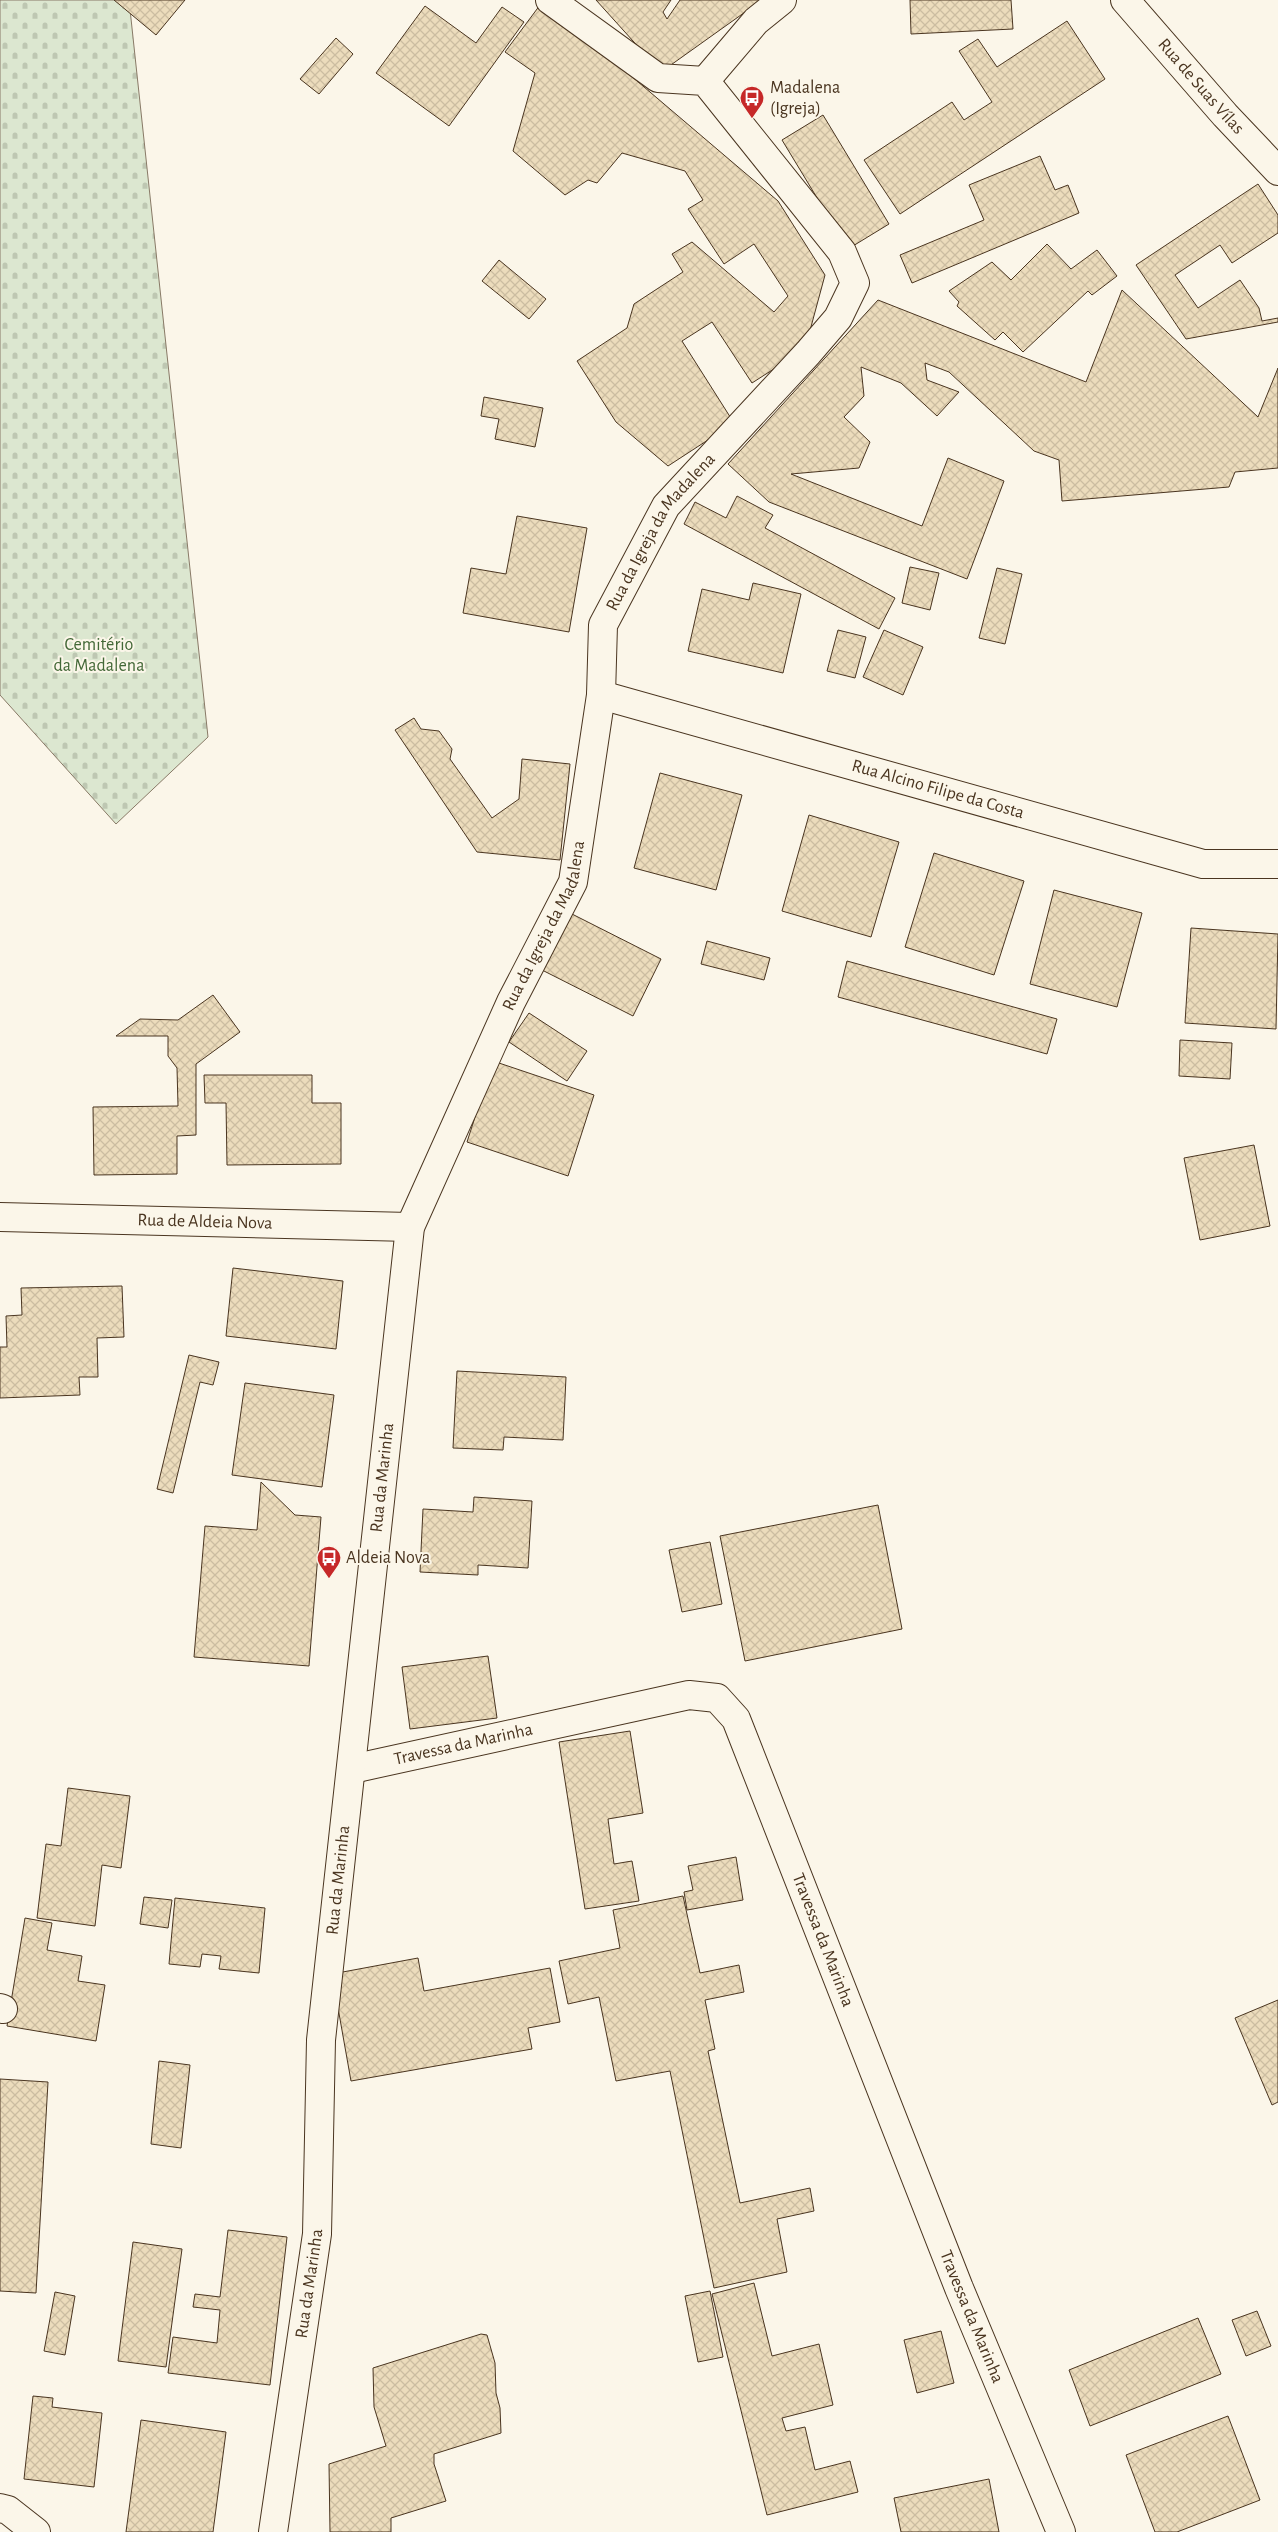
<svg xmlns="http://www.w3.org/2000/svg" width="1278" height="2532" viewBox="0 0 1278 2532" font-family="'Alegreya Sans',sans-serif">
	<style>
		.cemetery { fill: url(#cemetery-stones); stroke: #887966 }
		.building { fill: url(#building-cross-hatch); stroke: #4a3520 }
		.lines { fill: none; stroke-linecap: round; stroke-linejoin: round }
		.minor-casing { stroke: #4a3520; stroke-width: 30 }
		.minor { stroke: #fbf6e9; stroke-width: 28 }
		.labels { text-anchor: middle; dominant-baseline: central; stroke-width: 4; stroke-linejoin: round; paint-order: stroke }
		.street-label { font-size: 18px; fill: #4a3520; stroke: #fbf6e9 }
		.poi-label { font-size: 18px; fill: #4a3520; stroke: #fbf6e9; text-anchor: start }
		.park-label { font-size: 18px; fill: #436837; stroke: #fbf6e9 }
	</style>
	<defs>
		<pattern id="cemetery-stones" width="16" height="16" patternUnits="userSpaceOnUse" patternTransform="scale(1.25)"><rect width="16" height="16" fill="#dce7d0"/><path d="M2 7V4a2 2 0 0 1 4 0v3zM10 15v-3a2 2 0 0 1 4 0v3z" fill="#bec7b2"/></pattern>
		<pattern id="building-cross-hatch" width="8" height="8" patternUnits="userSpaceOnUse" patternTransform="scale(1.25)"><rect width="8" height="8" fill="#ecdcbc"/><path d="M0 0l8 8M0 8l8-8" fill="none" stroke="#ccbda1"/></pattern>
	</defs>
	<rect width="100%" height="100%" fill="#fbf6e9"/>
	<polygon class="cemetery" points="0,0 129,0 208,737 116,824 0,695"/>
	<g class="building">
		<polygon points="114,0 185,0 156,35"/>
		<polygon points="596,0 671,0 663,12 667,19 680,0 762,0 661,72"/>
		<polygon points="910,0 1011,0 1013,29 911,34"/>
		<polygon points="543,1 778,201 825,275 805,349 752,383 712,322 682,341 734,423 668,466 616,422 577,361 627,328 634,304 683,272 672,254 692,242 774,312 788,296 754,244 724,264 688,209 703,200 685,171 622,153 597,183 588,180 565,195 513,151 535,73 505,52"/>
		<polygon points="425,6 476,43 502,7 524,22 449,126 376,73"/>
		<polygon points="1067,21 1105,79 900,214 864,160 952,102 964,120 992,102 959,51 978,39 997,67"/>
		<polygon points="336,38 353,54 319,94 300,79"/>
		<polygon points="823,115 889,224 848,249 782,140"/>
		<polygon points="1040,156 1055,190 1068,185 1079,213 912,283 900,255 984,220 969,185"/>
		<polygon points="1258,184 1278,215 1278,233 1232,263 1220,245 1175,275 1198,308 1240,280 1259,308 1262,321 1278,318 1278,322 1186,339 1136,265"/>
		<polygon points="1047,244 1071,269 1097,250 1117,276 1092,295 1088,291 1023,352 1003,332 995,340 957,306 959,302 949,291 992,262 1011,280"/>
		<polygon points="499,260 546,299 529,319 482,281"/>
		<polygon points="1122,290 1258,417 1278,368 1278,468 1235,472 1229,487 1062,501 1059,460 1034,451 949,372 925,363 927,380 959,392 937,416 901,383 861,367 864,396 844,417 870,442 859,468 791,474 922,526 948,458 1004,481 967,579 769,502 728,464 878,300 1086,382"/>
		<polygon points="484,397 543,408 535,447 495,439 499,419 481,416"/>
		<polygon points="737,496 773,515 765,528 895,598 879,629 684,524 695,502 726,518"/>
		<polygon points="517,516 587,528 569,632 463,613 471,568 506,574"/>
		<polygon points="910,567 939,573 930,610 902,603"/>
		<polygon points="997,568 1022,574 1005,644 979,638"/>
		<polygon points="753,583 801,594 783,673 688,651 702,589 749,600"/>
		<polygon points="838,630 866,637 855,678 827,671"/>
		<polygon points="884,630 923,647 903,695 863,677"/>
		<polygon points="414,718 421,729 439,731 452,749 450,759 492,818 519,799 522,759 570,764 560,860 477,852 395,730"/>
		<polygon points="660,773 742,795 716,890 634,868"/>
		<polygon points="809,815 899,842 871,937 782,911"/>
		<polygon points="934,853 1024,881 994,975 905,947"/>
		<polygon points="1054,890 1142,913 1117,1007 1030,984"/>
		<polygon points="570,913 661,959 633,1016 542,970"/>
		<polygon points="1191,928 1278,934 1276,1029 1185,1023"/>
		<polygon points="707,941 770,958 764,980 701,964"/>
		<polygon points="847,961 1057,1019 1047,1054 838,997"/>
		<polygon points="213,995 240,1032 196,1064 196,1135 177,1136 177,1174 94,1175 93,1107 178,1106 177,1068 168,1056 168,1036 116,1036 140,1019 178,1020"/>
		<polygon points="529,1013 587,1051 567,1081 509,1042"/>
		<polygon points="1180,1040 1232,1043 1230,1079 1179,1076"/>
		<polygon points="493,1061 594,1095 568,1176 467,1142"/>
		<polygon points="204,1075 312,1075 312,1103 341,1103 341,1164 227,1165 226,1103 205,1103"/>
		<polygon points="1254,1145 1270,1226 1200,1240 1184,1158"/>
		<polygon points="233,1268 343,1281 336,1349 226,1336"/>
		<polygon points="122,1286 124,1337 97,1338 98,1377 79,1377 80,1395 0,1398 0,1347 7,1347 6,1316 22,1315 21,1288"/>
		<polygon points="189,1355 219,1362 213,1385 200,1382 173,1493 157,1489"/>
		<polygon points="457,1371 566,1377 563,1440 504,1437 503,1450 453,1448"/>
		<polygon points="245,1383 334,1395 322,1487 232,1475"/>
		<polygon points="261,1482 295,1515 321,1517 309,1666 194,1657 205,1526 257,1530"/>
		<polygon points="474,1497 532,1501 528,1568 478,1565 478,1575 420,1572 423,1509 473,1512"/>
		<polygon points="878,1505 902,1629 745,1661 720,1536"/>
		<polygon points="710,1542 722,1604 682,1612 669,1550"/>
		<polygon points="488,1656 497,1718 410,1729 402,1667"/>
		<polygon points="630,1731 643,1813 608,1819 614,1864 632,1861 639,1901 585,1909 559,1742"/>
		<polygon points="68,1788 130,1796 121,1868 102,1865 95,1926 37,1918 46,1844 61,1846"/>
		<polygon points="736,1857 743,1900 687,1910 684,1892 693,1890 688,1866"/>
		<polygon points="683,1896 700,1973 739,1965 744,1992 705,2000 715,2049 708,2051 740,2203 810,2188 814,2211 777,2219 787,2272 714,2288 670,2071 616,2081 599,1997 568,2004 559,1961 620,1948 613,1910"/>
		<polygon points="144,1897 172,1900 168,1928 140,1924"/>
		<polygon points="175,1898 265,1908 259,1973 219,1969 221,1956 202,1954 200,1967 169,1964"/>
		<polygon points="25,1918 52,1923 47,1950 82,1956 78,1981 105,1985 96,2041 7,2026"/>
		<polygon points="418,1958 424,1991 550,1968 560,2022 528,2028 532,2049 351,2081 332,1974"/>
		<polygon points="1278,2000 1278,2102 1272,2105 1235,2018"/>
		<polygon points="159,2061 190,2065 181,2148 151,2144"/>
		<polygon points="0,2079 48,2082 36,2293 0,2291"/>
		<polygon points="228,2230 287,2237 270,2385 168,2373 173,2337 217,2343 220,2310 193,2307 195,2294 220,2297"/>
		<polygon points="133,2242 182,2249 166,2367 118,2361"/>
		<polygon points="754,2283 772,2356 819,2344 833,2405 782,2418 786,2431 805,2427 815,2470 850,2461 858,2492 767,2515 712,2294"/>
		<polygon points="710,2291 723,2357 698,2362 685,2296"/>
		<polygon points="55,2292 75,2296 65,2355 44,2351"/>
		<polygon points="1257,2311 1271,2346 1246,2356 1232,2320"/>
		<polygon points="1198,2318 1221,2374 1090,2426 1069,2370"/>
		<polygon points="941,2331 954,2383 917,2393 904,2340"/>
		<polygon points="481,2334 487,2335 495,2363 496,2393 500,2408 501,2433 434,2454 434,2464 446,2501 391,2518 391,2532 330,2532 329,2464 386,2446 374,2407 373,2368"/>
		<polygon points="33,2396 53,2398 52,2407 102,2413 94,2487 24,2479"/>
		<polygon points="1228,2416 1260,2500 1177,2532 1155,2532 1126,2455"/>
		<polygon points="141,2420 226,2432 213,2532 126,2532"/>
		<polygon points="989,2479 999,2532 901,2532 894,2498"/>
	</g>
	<g class="lines">
		<defs>
			<g id="minor">
				<path id="s1" d="M1125,0L1225,115L1278,171"/>
				<polyline points="705,81 756,21 782,0"/>
				<path id="s2" d="M601,695L1203,864H1278"/>
				<path id="s3" d="M0,1217L410,1227"/>
				<path id="s4" d="M352,1769L689,1695L717,1698L736,1719L959,2288L1061,2532"/>
				<polyline points="0,2008 3,2009"/>
				<polyline points="0,2508 8,2510 36,2532"/>
				<path id="s5" d="M273,2532L317,2234L321,2040L410,1227L511,1002L573,882L601,695L603,625L666,506L808,353L838,318L855,283L842,252L705,81L658,78L550,0"/>
			</g>
		</defs>
		<use href="#minor" class="minor-casing"/>
		<use href="#minor" class="minor"/>
	</g>
	<defs>
		<symbol id="bus-pin" viewBox="-11 -11 22 30"><path d="M0 17L-7.5 6A9.5 9.5 0 1 1 7.5 6Z" fill="#c62828" stroke="#fbf6e9"/><path d="M-5-6H5V4H4V6H2V4H-2V6H-4V4H-5ZM-3.5-4V0h7V-4ZM-3.5 1.2v1.5H-2V1.2ZM2 1.2v1.5H3.5V1.2Z" fill="#fff"/></symbol>
	</defs>
	<g fill-rule="evenodd">
		<use href="#bus-pin" x="738" y="84" width="28" height="38"/>
		<use href="#bus-pin" x="315" y="1544" width="28" height="38"/>
	</g>
	<g class="labels">
		<g class="street-label">
			<text stroke="none"><textPath href="#s1" startOffset="115">Rua de Suas Vílas</textPath></text>
			<text stroke="none"><textPath href="#s5" startOffset="2064">Rua da Igreja da Madalena</textPath></text>
			<text stroke="none"><textPath href="#s2" startOffset="350">Rua Alcino Filipe da Costa</textPath></text>
			<text stroke="none"><textPath href="#s5" startOffset="1644">Rua da Igreja da Madalena</textPath></text>
			<text stroke="none"><textPath href="#s3" startOffset="205">Rua de Aldeia Nova</textPath></text>
			<text stroke="none"><textPath href="#s5" startOffset="1061">Rua da Marinha</textPath></text>
			<text stroke="none"><textPath href="#s4" startOffset="114">Travessa da Marinha</textPath></text>
			<text stroke="none"><textPath href="#s5" startOffset="656">Rua da Marinha</textPath></text>
			<text stroke="none"><textPath href="#s4" startOffset="639">Travessa da Marinha</textPath></text>
			<text stroke="none"><textPath href="#s5" startOffset="251">Rua da Marinha</textPath></text>
			<text stroke="none"><textPath href="#s4" startOffset="1044">Travessa da Marinha</textPath></text>
		</g>
		<g class="poi-label">
			<text x="770" y="88">Madalena<tspan x="770" dy="21">(Igreja)</tspan></text>
			<text x="346" y="1558">Aldeia Nova</text>
		</g>
		<g class="park-label">
			<text x="99" y="645">Cemitério<tspan x="99" dy="21">da Madalena</tspan></text>
		</g>
	</g>
</svg>
